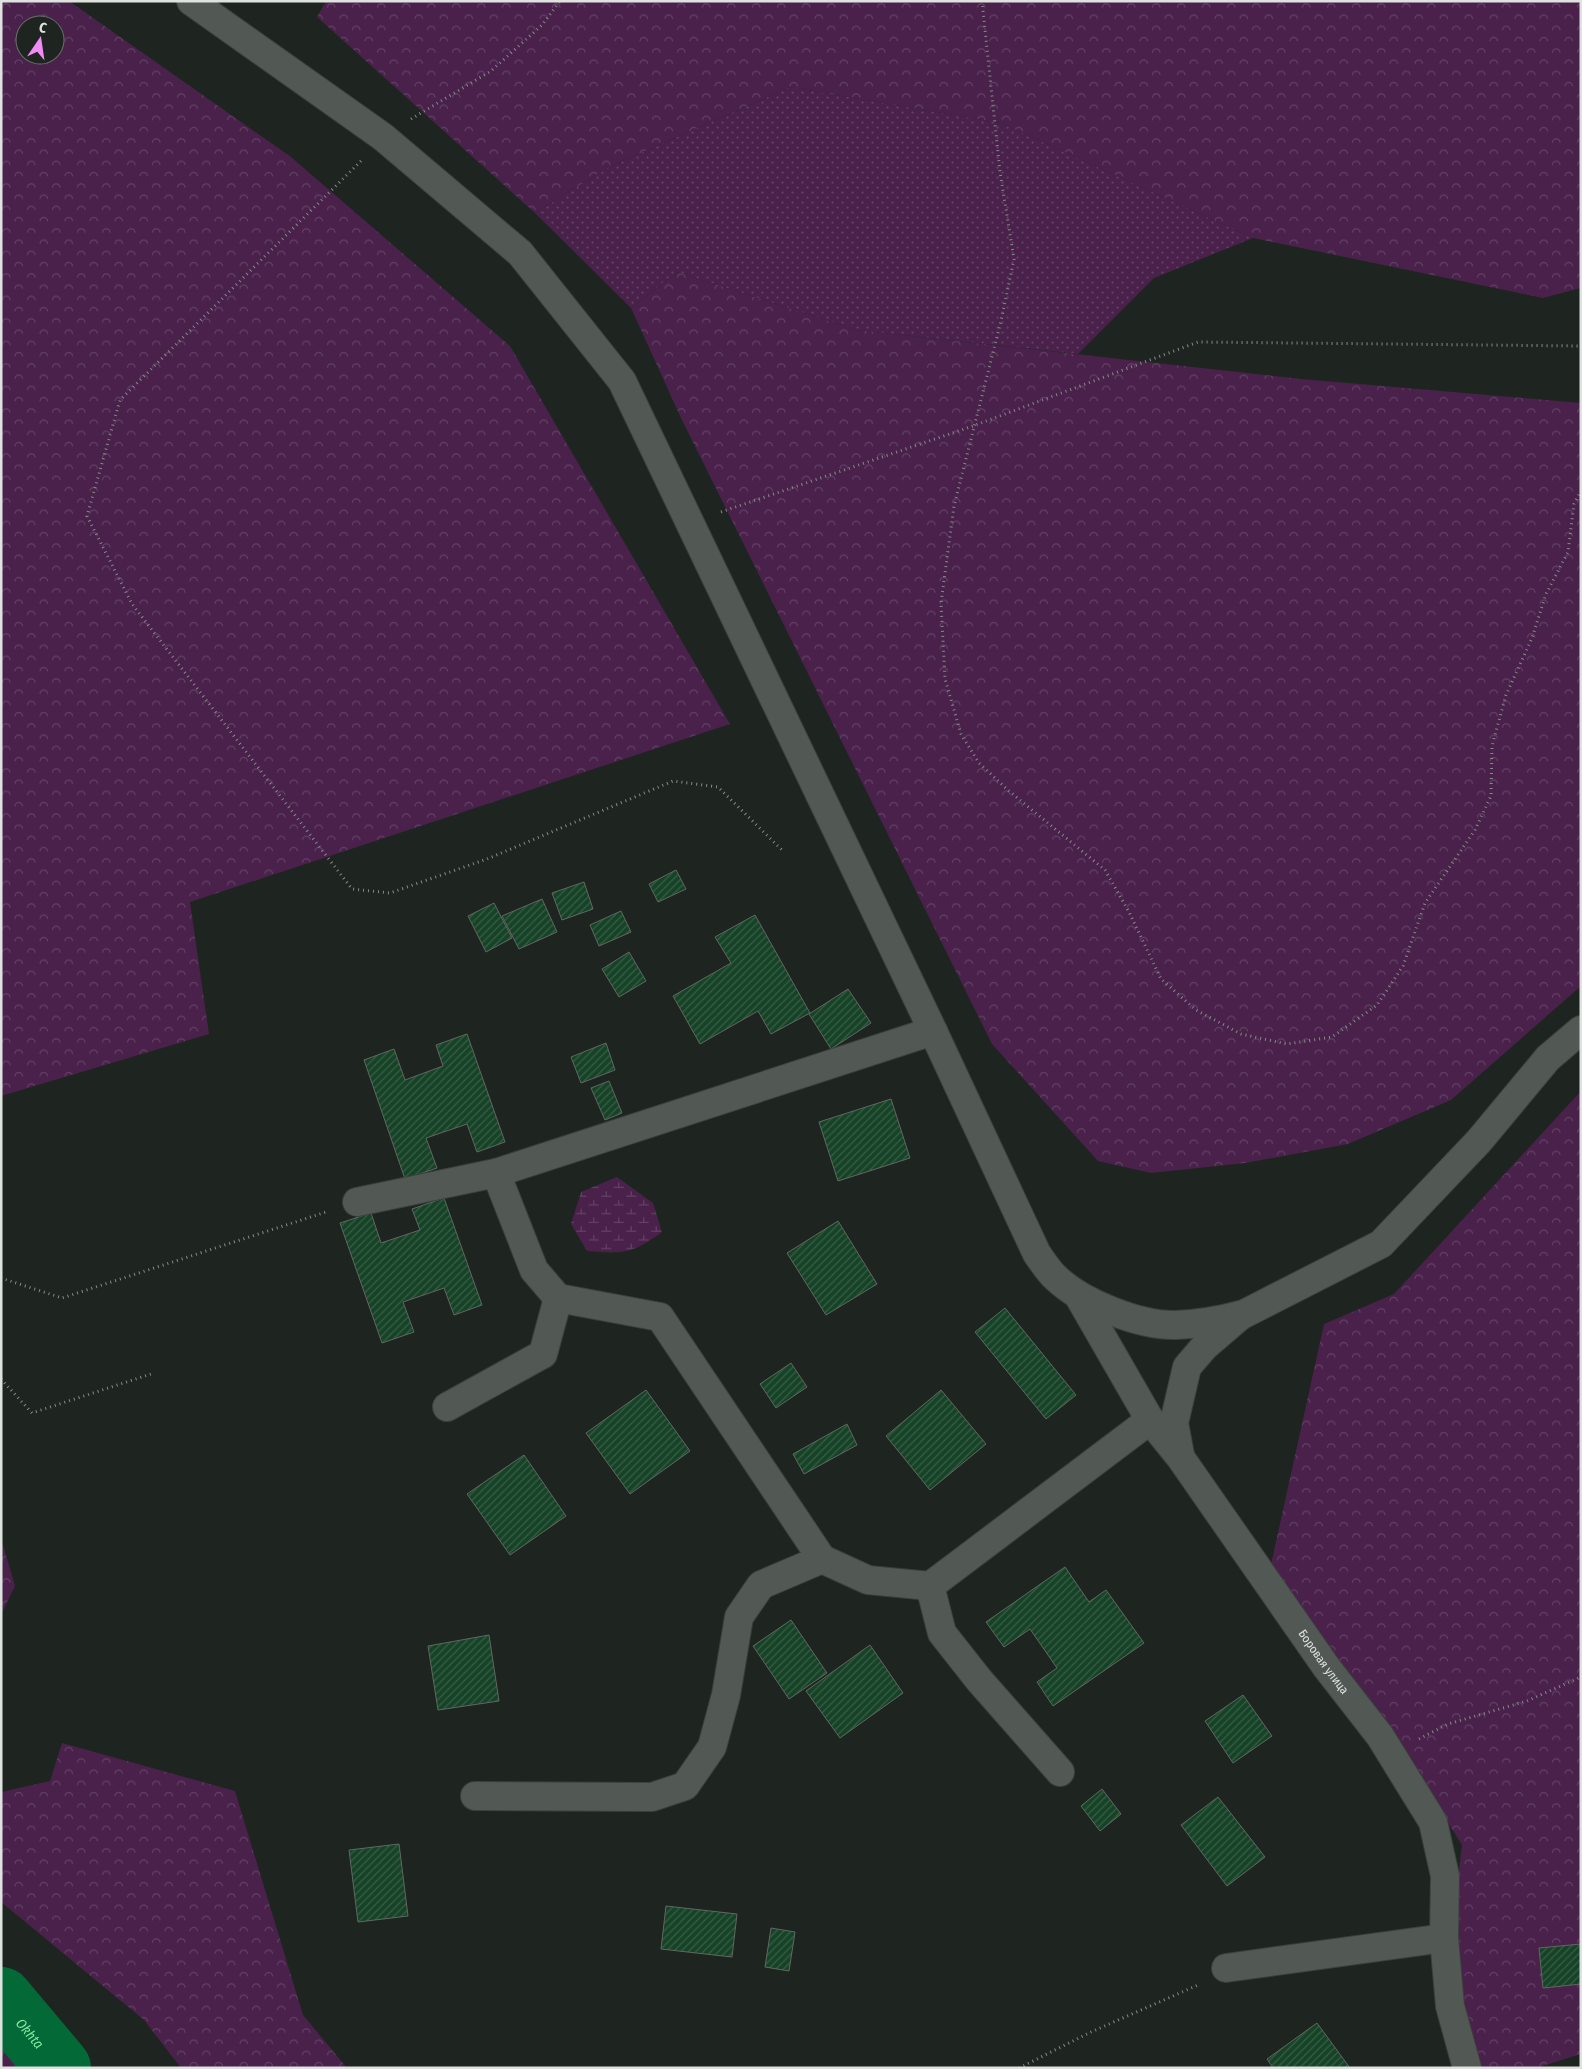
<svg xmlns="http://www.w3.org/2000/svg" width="1582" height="2069" viewBox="0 0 1582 2069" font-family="'Fira Sans Condensed',sans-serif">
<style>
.grass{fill:url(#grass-dots)}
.forest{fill:url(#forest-crowns);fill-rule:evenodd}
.wetland{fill:url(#wetland-marsh)}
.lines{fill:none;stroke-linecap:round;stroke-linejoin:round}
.river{stroke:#036936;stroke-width:64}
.building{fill:url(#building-hatch);stroke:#616762}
.minor-casing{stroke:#3c403d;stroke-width:30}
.path{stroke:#868b87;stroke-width:3;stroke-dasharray:1 4;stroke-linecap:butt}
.minor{stroke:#525954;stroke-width:28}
.labels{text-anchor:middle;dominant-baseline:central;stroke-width:5;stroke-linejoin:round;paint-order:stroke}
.street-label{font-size:12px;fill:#dfe3e0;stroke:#1e241f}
.water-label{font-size:14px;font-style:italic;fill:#7be99f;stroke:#1e241f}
</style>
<defs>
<pattern id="grass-dots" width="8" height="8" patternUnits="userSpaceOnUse" patternTransform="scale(1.25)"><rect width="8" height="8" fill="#49214b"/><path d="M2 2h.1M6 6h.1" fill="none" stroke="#634165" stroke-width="1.8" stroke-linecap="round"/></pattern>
<pattern id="forest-crowns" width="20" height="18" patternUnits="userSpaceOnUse" patternTransform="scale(1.25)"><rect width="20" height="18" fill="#49214b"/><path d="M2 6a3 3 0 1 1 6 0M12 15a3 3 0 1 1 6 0" fill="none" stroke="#634165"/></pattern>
<pattern id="wetland-marsh" width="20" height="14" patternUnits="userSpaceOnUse" patternTransform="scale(1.25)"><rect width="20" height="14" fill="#49214b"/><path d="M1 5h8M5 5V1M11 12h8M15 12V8" fill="none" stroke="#634165"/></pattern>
<pattern id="building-hatch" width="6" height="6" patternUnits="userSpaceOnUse" patternTransform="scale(1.25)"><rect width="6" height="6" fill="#164327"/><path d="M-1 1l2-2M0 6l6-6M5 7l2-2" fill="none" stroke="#375e46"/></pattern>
</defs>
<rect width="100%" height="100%" fill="#1e241f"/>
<path class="grass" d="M790 87 1001 123 1253 238 1154 278 1078 354 857 330 677 272 631 308 535 213 609 167Z"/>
<g class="forest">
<path d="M1 1H69L291 157 510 346 730 724 190 902 209 1034 1 1096ZM25 25H55V55H25Z"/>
<path d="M326 1H1581V288L1543 298 1253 238 1001 123 790 87 609 167 535 213 317 17Z"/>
<path d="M677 272 857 330 1301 379 1581 403V986L1451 1100 1348 1144 1245 1163 1151 1173 1098 1161 992 1044 681 418 631 308Z"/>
<path d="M1581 1091V2054L1536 2068H1478L1448 1962 1462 1845 1391 1731 1270 1569 1324 1324 1394 1294Z"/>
<path d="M1 1538 15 1586 1 1615Z"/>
<path d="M62 1743 235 1791 303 2015 347 2068H181L144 2020 1 1902V1792L50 1781Z"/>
<path d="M1 2044 28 2060 35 2068H1Z"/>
</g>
<path class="wetland" d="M617 1177 653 1203 662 1232C632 1254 623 1254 587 1251L571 1224 581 1192Z"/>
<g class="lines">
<path class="river" id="s1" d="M1 1999 59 2068"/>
</g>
<g class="building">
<path d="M676 870 686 889 658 902 649 884Z"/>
<path d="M584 882 593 909 562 920 552 893Z"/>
<path d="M542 899 557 932 519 949 502 916Z"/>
<path d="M494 903 512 938 486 952 468 916Z"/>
<path d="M621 911 631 932 599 946 590 925Z"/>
<path d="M755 915 810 1013 771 1034 758 1011 700 1044 673 996 731 963 715 937Z"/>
<path d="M629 952 646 981 619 997 602 969Z"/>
<path d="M848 989 871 1023 831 1049 809 1014Z"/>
<path d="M467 1034 505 1142 477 1152 467 1124 426 1138 437 1168 405 1179 364 1060 394 1049 405 1080 443 1066 436 1045Z"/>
<path d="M606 1043 615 1070 581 1083 571 1057Z"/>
<path d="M609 1081 622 1113 605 1120 591 1088Z"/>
<path d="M891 1099 910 1158 838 1181 819 1122Z"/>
<path d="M444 1198 482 1305 454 1315 444 1288 403 1302 414 1332 382 1343 340 1223 371 1213 381 1243 420 1230 412 1209Z"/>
<path d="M838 1221 877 1284 826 1315 787 1253Z"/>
<path d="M1005 1308 1076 1395 1046 1419 975 1332Z"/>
<path d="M791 1363 807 1387 776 1408 760 1384Z"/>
<path d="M646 1390 690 1451 630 1494 586 1433Z"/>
<path d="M941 1390 986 1444 930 1490 886 1436Z"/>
<path d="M847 1424 857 1445 804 1474 793 1454Z"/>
<path d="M524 1455 566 1516 510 1555 467 1494Z"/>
<path d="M1065 1567 1089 1602 1106 1590 1144 1643 1053 1706 1037 1682 1057 1668 1030 1629 1004 1647 986 1622Z"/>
<path d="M791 1620 827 1673 789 1699 753 1646Z"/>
<path d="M489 1635 499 1701 438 1710 428 1646Z"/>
<path d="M870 1645 903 1693 840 1738 806 1691Z"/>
<path d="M1243 1695 1272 1736 1233 1763 1205 1721Z"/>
<path d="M1102 1789 1121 1814 1100 1831 1081 1806Z"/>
<path d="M1218 1797 1265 1857 1227 1886 1181 1825Z"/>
<path d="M399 1844 408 1916 358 1922 349 1850Z"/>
<path d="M666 1906 737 1914 732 1957 661 1949Z"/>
<path d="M771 1928 795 1932 789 1971 765 1967Z"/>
<path d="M1581 1944V1984L1543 1988 1539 1948Z"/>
<path d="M1317 2023 1350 2068H1273L1267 2059Z"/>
</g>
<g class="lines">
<defs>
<g id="minor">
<path d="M191 1 383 137 520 253 622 381 933 1031 1037 1254C1043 1262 1049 1272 1056 1278 1082 1303 1140 1326 1176 1325 1199 1324 1222 1320 1244 1314L1381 1244 1479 1141 1548 1058 1581 1030"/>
<path d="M496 1173 534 1270 558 1298 660 1317 822 1559 868 1580 930 1586 1150 1420"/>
<path d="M357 1202 496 1173 933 1031"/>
<path id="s2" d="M1078 1295 1150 1420 1180 1457 1327 1668 1380 1736 1433 1822 1445 1876 1444 1938 1450 2006 1467 2068"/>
<path d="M447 1407 543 1354 558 1298"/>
<path d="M1180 1455 1174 1423 1187 1367 1205 1346 1240 1316"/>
<path d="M930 1586 942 1633 979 1680 1060 1772"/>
<path d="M475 1796 652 1797 685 1786 712 1747 726 1695 739 1617 761 1585 822 1559"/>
<path d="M1226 1968 1444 1938"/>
</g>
</defs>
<use href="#minor" class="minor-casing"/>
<g class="path">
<path d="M982 1 1000 172 1014 259 1001 321 954 506 941 603 945 679 961 734 979 763 1009 791 1105 870 1129 912 1161 979 1196 1010 1241 1034 1287 1044 1332 1037 1377 1005 1403 966 1425 903 1475 830 1491 796 1492 746 1506 695 1532 638 1546 594 1568 552 1574 504 1581 491"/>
<path d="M411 119 491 71 542 25 560 1"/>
<path d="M361 161 120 400 87 516 132 604 352 889 390 893 487 859 673 781 718 787 782 850"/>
<path d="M721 512 973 426 1198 342 1581 346"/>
<path d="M1 1278 62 1298 326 1212"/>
<path d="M1 1379 32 1413 154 1373"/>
<path d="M1419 1739 1448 1724 1527 1701 1581 1677"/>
<path d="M1019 2068 1091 2032 1198 1985"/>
</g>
<use href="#minor" class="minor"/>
</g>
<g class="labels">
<g class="street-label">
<text stroke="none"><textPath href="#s2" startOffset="442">Боровая улица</textPath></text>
</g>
<g class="water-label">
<text stroke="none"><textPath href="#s1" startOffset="45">Okhta</textPath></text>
</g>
</g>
<rect width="1582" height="2069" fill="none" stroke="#dfe3e0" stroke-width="5"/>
<g transform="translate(40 40) rotate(13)"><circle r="24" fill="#1e241f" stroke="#6b706c"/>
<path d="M0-4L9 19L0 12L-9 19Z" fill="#f08bf5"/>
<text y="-8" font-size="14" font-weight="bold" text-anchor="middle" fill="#dfe3e0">С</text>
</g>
</svg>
